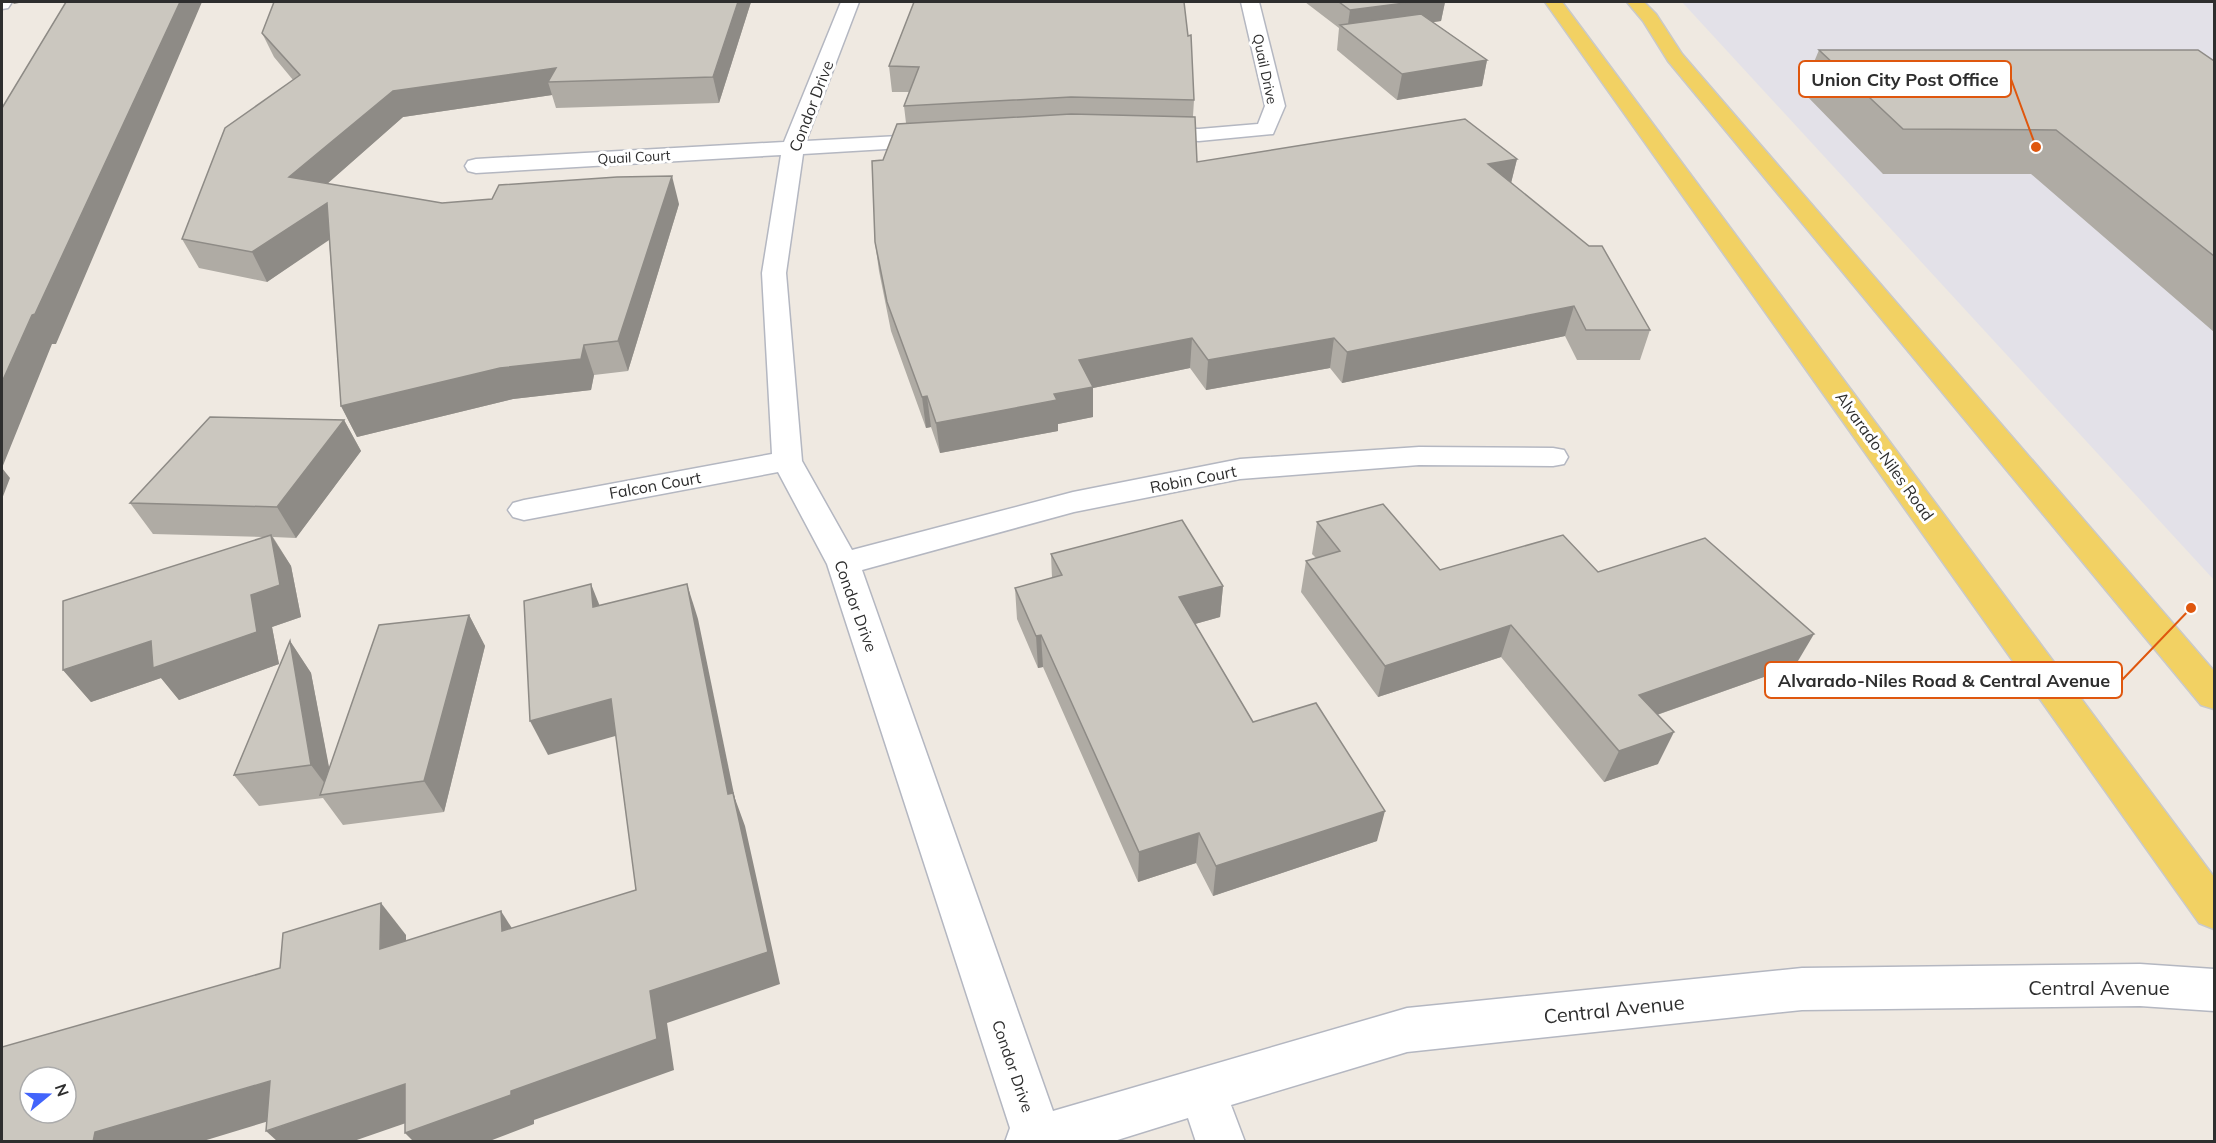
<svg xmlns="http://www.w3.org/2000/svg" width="2216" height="1143" viewBox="0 0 2216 1143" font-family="Mulish,sans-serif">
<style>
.industrial{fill:#e3e1e8}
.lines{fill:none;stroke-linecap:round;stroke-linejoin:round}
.minor-casing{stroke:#b4b7c1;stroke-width:3}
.major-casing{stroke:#c9c9c9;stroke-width:3}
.minor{fill:#fff;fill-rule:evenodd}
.major{fill:#f2d163;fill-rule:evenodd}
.wall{fill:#afaba4}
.shaded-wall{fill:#8e8b86}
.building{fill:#cbc7bf;stroke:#8e8b86;stroke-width:1.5;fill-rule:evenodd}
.labels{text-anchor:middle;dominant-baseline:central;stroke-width:6;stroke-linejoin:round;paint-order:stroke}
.far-street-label{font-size:14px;fill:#2e2e2e;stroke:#fff}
.street-label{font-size:16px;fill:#2e2e2e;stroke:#fff}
.near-street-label{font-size:20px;fill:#2e2e2e;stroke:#fff}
.leader{fill:none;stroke:#df570e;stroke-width:2}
.callout-dot{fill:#df570e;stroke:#fff;stroke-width:2}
.callout{fill:#fff;stroke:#df570e;stroke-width:2}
.callout-label{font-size:18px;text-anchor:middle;font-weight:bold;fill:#2e2e2e}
</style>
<rect width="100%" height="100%" fill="#efe9e1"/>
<path class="industrial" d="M1682 2H2214V580Z"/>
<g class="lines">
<defs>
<g id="minor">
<path d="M2 2H12L8 8 2 9Z"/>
<path d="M841 2H859L806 141 936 134 943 136 947 140 943 144 936 146 803 154 786 273 802 461 852 550 1073 492 1240 459 1419 447 1553 448 1564 450 1568 457 1564 464 1553 466 1419 465 1240 479 1074 512 862 570 1053 1111 1407 1008 1802 968 2140 964 2214 969V1011L2140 1006 1802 1010 1407 1052 1231 1105 1245 1142H1196L1188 1118 1111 1142H1005L1010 1128 827 564 778 472 524 520 513 517 508 510 513 503 524 500 772 454 762 273 781 155 476 173 468 171 465 166 468 161 476 159 784 142Z"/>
<path d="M1241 2H1259L1285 106 1273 134 1199 141 1145 138 1142 134 1145 130 1152 128 1199 129 1258 124 1265 106Z"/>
</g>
<g id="major">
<path d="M1545 2H1562L2214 877V929L2199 923Z"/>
<path d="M1627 2H1644L1656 14 1682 54 2214 671V709L2201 705 1668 61 1643 21Z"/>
</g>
</defs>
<use href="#minor" class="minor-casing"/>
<use href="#major" class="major-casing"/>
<use href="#minor" class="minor"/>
<use href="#major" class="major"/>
</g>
<g class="wall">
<path d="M751 2 719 103 556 108 552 95 403 117 327 184 442 203 679 204 628 371 594 375 591 390 513 399 357 437 341 406 329 239 267 282 199 268 182 239 293 80 274 57 262 33Z"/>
<path d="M914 2 1194 100 1193 116 1197 162 1517 159 1511 183 1650 330 1640 360H1577L1565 336 1342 383 1330 368 1206 390 1190 368 1093 388V417L1058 424V431L940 453 931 427 926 428 891 331 879 271 875 242 883 160 906 123 904 106 909 92H892L889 66Z"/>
<path d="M1305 2H1445L1441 21 1433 22 1487 60 1482 86 1397 100 1337 50 1339 28Z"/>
<path d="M1819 50 2214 61V332L2031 174H1883L1802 91Z"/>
<path d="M344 420 361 451 296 538 273 537 291 566 301 617 272 627 279 664 179 700 161 678 91 702 63 670 263 537 153 534 130 503Z"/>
<path d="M1317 522 1440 570 1598 572 1795 666 1657 715 1658 764 1604 782 1501 657 1378 697 1301 592 1306 561 1316 558 1312 554Z"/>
<path d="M1051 554 1223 586 1220 617 1195 624 1253 722 1377 841 1213 896 1196 863 1138 882 1043 667 1038 668 1017 619 1015 588 1052 578Z"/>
<path d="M469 615 485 646 444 812 343 825 323 798 259 806 234 775 290 641 311 673 329 769Z"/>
</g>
<g class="shaded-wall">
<path d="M12 2H19V3L14 4Z"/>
<path d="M180 2H202L56 344H52L2 468 10 478 2 499V382L32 315Z"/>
<path d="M738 2H751L719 103 713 77Z"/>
<path d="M1413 2H1445L1441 21 1351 34 1347 31 1350 10Z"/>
<path d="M1487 60 1482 86 1397 100 1402 74Z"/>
<path d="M556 68 548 82 552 95 403 117 303 205 289 177 393 91Z"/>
<path d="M1517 159 1510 187 1488 164Z"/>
<path d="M672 176 679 204 628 371 618 341Z"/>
<path d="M327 203 341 232 267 282 252 252Z"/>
<path d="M1574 306 1565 336 1342 383 1347 352Z"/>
<path d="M1192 338 1190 368 1093 388V417L1058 424V431L940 453 936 423 1054 394 1079 360Z"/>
<path d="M1334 338 1330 368 1206 390 1208 360Z"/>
<path d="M584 345 594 375 591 390 513 399 357 437 341 406 500 368Z"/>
<path d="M927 396 931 427 926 428 922 397Z"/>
<path d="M344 420 361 451 296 538 277 507Z"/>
<path d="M271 535 291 566 301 617 272 627 279 664 179 700 161 678 91 702 63 670 251 595Z"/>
<path d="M591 584 605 619 593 607Z"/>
<path d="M687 584 698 619 741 828 728 794Z"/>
<path d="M1223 586 1220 617 1177 629 1179 597Z"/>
<path d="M469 615 485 646 444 812 424 781Z"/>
<path d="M1511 625 1501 657 1378 697 1385 666Z"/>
<path d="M1814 634 1795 666 1625 726 1639 695Z"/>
<path d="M1041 635 1043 667 1038 668 1036 636Z"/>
<path d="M290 641 311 673 334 793H332L311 765Z"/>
<path d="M611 699 626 733 548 755 530 721Z"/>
<path d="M1674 732 1658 764 1604 782 1619 751Z"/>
<path d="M733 793 745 826 780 984 667 1023 674 1070 534 1120V1124L487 1142H414L405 1133 511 1091 650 991Z"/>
<path d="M1385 811 1377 841 1213 896 1216 866Z"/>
<path d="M1199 833 1196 863 1138 882 1139 852Z"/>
<path d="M381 903 406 935V981L380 949Z"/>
<path d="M501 911 522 944 502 931Z"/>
<path d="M270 1081 302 1111 200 1142H93L95 1132Z"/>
<path d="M405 1084 432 1114 351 1142H278L266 1131Z"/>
</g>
<g class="building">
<path d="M66 2H180L35 314 32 315 2 382V108Z"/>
<path d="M274 2H738L713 77 548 82 556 68 393 91 289 177 442 203 492 199 499 185 617 177 672 176 618 341 584 345 581 359 500 368 341 406 327 203 252 252 182 239 225 128 300 75 262 33Z"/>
<path d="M914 2H1184L1188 36 1191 35 1194 100 1071 97 904 106 919 67 889 66Z"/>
<path d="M1339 2H1413L1350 10Z"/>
<path d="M1421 14 1487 60 1402 74 1340 25Z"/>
<path d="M1819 50H2198L2214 61V256L2056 130 1903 129Z"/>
<path d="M1071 114 1195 117 1197 162 1465 119 1517 159 1488 164 1589 246H1602L1650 330H1586L1574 306 1347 352 1334 338 1208 360 1192 338 1079 360 1093 387 1054 394 1057 400 936 423 927 396 922 397 887 302 875 242 872 161 883 160 897 124Z"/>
<path d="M210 417 344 420 277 507 130 503Z"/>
<path d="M1383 504 1440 570 1563 535 1598 572 1705 538 1814 634 1639 695 1674 732 1619 751 1511 625 1385 666 1306 561 1340 551 1317 522Z"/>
<path d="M1182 520 1223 586 1179 597 1253 722 1316 703 1385 811 1216 866 1199 833 1139 852 1041 635 1036 636 1015 588 1062 575 1051 554Z"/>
<path d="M271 535 280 585 251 595 257 632 153 668 151 641 63 670V601Z"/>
<path d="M591 584 593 607 687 584 728 794 733 793 768 952 650 991 657 1039 511 1091V1095L405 1133V1084L266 1131 270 1081 95 1132 93 1142H2V1047L280 968 283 933 381 903 380 949 501 911 502 931 636 890 611 699 530 721 524 601ZM30 1077H66V1113H30Z"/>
<path d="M469 615 424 781 320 795 379 625Z"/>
<path d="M290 641 311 765 234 775Z"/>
</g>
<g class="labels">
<g class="far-street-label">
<text transform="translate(1265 69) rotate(78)">Quail Drive</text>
<text transform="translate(634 157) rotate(-3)">Quail Court</text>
</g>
<g class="street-label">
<text transform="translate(811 106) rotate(-69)">Condor Drive</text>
<text transform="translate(1885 456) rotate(54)">Alvarado-Niles Road</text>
<text transform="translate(1193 479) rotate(-11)">Robin Court</text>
<text transform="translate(655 485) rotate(-10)">Falcon Court</text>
<text transform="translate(856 606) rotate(70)">Condor Drive</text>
<text transform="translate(1013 1066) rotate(71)">Condor Drive</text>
</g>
<g class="near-street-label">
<text x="2099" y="987">Central Avenue</text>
<text transform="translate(1614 1009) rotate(-6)">Central Avenue</text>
</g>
</g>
<path class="leader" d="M2036 147L2011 79M2191 608L2122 680"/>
<g class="callout-dot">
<circle cx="2036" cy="147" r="6"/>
<circle cx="2191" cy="608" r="6"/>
</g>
<g class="callout">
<rect x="1799" y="61" width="212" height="36" rx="6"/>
<rect x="1765" y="662" width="357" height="36" rx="6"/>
</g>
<g class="callout-label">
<text x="1905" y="86">Union City Post Office</text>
<text x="1944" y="687">Alvarado-Niles Road &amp; Central Avenue</text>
</g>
<rect width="2216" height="1143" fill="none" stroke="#2e2e2e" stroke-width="6"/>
<g transform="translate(48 1095) rotate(71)"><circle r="28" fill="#ffffff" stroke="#ababab" stroke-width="1.5"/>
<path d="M0-4.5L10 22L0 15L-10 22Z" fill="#4264fb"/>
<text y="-9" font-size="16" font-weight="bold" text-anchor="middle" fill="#2e2e2e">N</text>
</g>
</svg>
